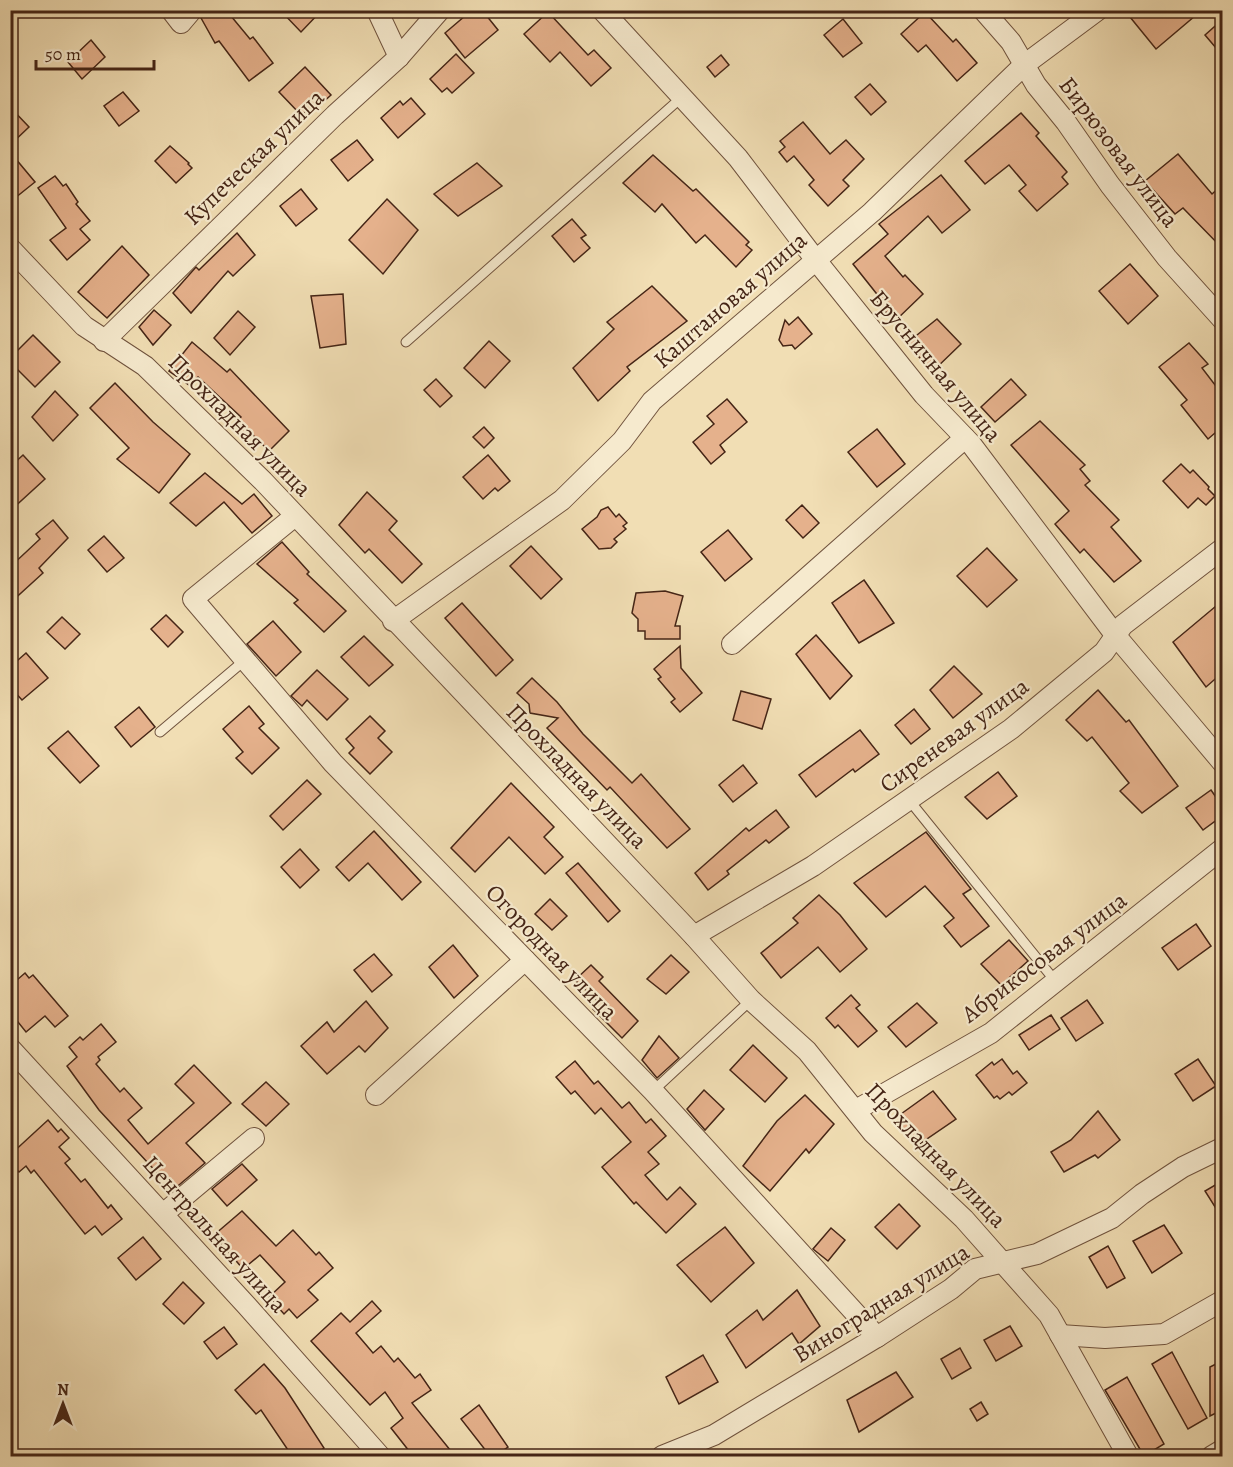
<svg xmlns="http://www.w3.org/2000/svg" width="1233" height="1467" viewBox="0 0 1233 1467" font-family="Alegreya,serif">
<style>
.building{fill:#e5b18c;stroke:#452516;stroke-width:1.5}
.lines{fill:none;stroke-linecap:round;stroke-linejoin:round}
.service-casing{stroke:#70533e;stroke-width:11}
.minor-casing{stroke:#70533e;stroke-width:22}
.service{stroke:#f6eace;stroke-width:9}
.minor{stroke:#f6eace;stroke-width:20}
.labels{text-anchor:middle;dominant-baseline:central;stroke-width:4.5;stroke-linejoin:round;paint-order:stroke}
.street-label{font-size:24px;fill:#452516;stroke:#f6eace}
</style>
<rect width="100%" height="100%" fill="#f1deb4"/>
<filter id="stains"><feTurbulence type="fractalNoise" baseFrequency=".00333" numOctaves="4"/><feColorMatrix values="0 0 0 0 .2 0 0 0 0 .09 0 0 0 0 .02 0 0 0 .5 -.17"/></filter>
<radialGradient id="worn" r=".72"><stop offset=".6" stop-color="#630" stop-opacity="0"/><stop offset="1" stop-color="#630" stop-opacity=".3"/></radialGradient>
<g class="building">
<path d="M209 10H226L250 39 253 37 273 63 249 81 219 41 215 43 201 18Z"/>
<path d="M280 10H322L301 32Z"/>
<path d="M472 10H482L498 30 465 58 445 33Z"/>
<path d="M1138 10H1202L1156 49 1130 17Z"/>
<path d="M548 12 588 55 594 50 611 68 591 86 560 52 550 62 524 34Z"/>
<path d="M925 12 953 42 956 39 977 63 957 81 926 45 918 52 901 34Z"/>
<path d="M843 19 862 43 843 57 824 35Z"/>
<path d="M1222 20V55L1205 35Z"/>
<path d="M91 40 105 57 82 79 68 62Z"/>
<path d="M456 54 474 73 452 93 447 88 442 92 430 79Z"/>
<path d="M721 55 729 65 715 77 707 67Z"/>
<path d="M305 67 331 95 309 115 306 111 301 115 279 92Z"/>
<path d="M870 84 886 102 871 115 855 97Z"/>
<path d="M123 92 139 111 119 126 104 106Z"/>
<path d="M411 98 425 114 398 138 381 118 400 101 403 105Z"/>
<path d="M10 107 29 127 10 145Z"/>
<path d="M1021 113 1039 133 1036 136 1067 172 1062 177 1068 184 1037 211 1019 191 1026 185 1009 165 985 184 965 161Z"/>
<path d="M803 122 830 154 846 140 864 159 843 180 849 186 828 206 809 185 814 180 794 156 787 162 779 152 785 147 780 141Z"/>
<path d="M357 140 373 160 348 181 331 160Z"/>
<path d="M170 146 189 163 188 164 192 168 176 183 155 161Z"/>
<path d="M10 152 35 182 10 202Z"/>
<path d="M1178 154 1212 194 1222 185V248L1183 208 1175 214 1145 181Z"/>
<path d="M653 155 693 191 696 189 749 242 746 245 752 250 736 267 705 235 696 243 662 204 655 212 623 183Z"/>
<path d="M477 163 502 186 458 216 434 194Z"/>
<path d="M941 175 970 210 942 233 928 216 885 256 903 277 905 275 923 294 894 322 877 301 880 298 853 264 888 234 879 224Z"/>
<path d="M55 176 63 186 66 184 78 202 76 204 90 221 80 229 90 240 67 260 50 240 66 228 38 188Z"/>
<path d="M301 189 317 209 296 226 280 206Z"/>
<path d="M387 199 418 230 383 274 349 240Z"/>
<path d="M572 219 586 235 581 238 590 248 574 262 552 236Z"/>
<path d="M237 233 255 255 233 276 228 271 191 313 173 293 196 267 199 270Z"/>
<path d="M122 246 149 275 107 318 78 292Z"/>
<path d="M1130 264 1158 296 1128 324 1099 291Z"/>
<path d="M652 286 687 321 627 367 630 371 598 401 573 368 614 329 607 322Z"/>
<path d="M343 294 346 344 320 348 311 296Z"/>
<path d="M154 310 171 325 153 345 139 327Z"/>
<path d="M238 311 255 327 230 355 214 338Z"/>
<path d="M798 317 812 334 795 349 792 345 783 346 779 340 785 320 789 325Z"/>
<path d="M937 319 961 344 932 372 907 343Z"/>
<path d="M33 335 60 362 35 387 10 362V358Z"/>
<path d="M489 341 510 361 485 388 464 368Z"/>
<path d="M192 342 227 372 230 369 289 431 269 451 250 432 243 439 231 426 241 417 198 377 189 385 169 371Z"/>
<path d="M1189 343 1208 364 1202 368 1222 394V427L1208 439 1181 405 1187 400 1159 367Z"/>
<path d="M436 379 452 396 440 407 424 390Z"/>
<path d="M1011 379 1026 395 995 422 981 407Z"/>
<path d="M115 383 153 422 190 454 159 493 117 459 129 448 90 408Z"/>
<path d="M55 391 78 415 53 441 32 417Z"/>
<path d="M727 399 747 422 720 445 725 452 711 464 693 442 714 424 707 416Z"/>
<path d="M1040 421 1085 465 1080 469 1090 481 1085 485 1119 520 1111 527 1141 561 1114 582 1084 549 1080 553 1055 524 1069 511 1011 445Z"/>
<path d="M484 427 494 438 484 448 473 437Z"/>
<path d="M877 429 905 464 877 487 848 452Z"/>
<path d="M23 455 45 479 10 511V467Z"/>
<path d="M488 455 510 481 498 491 495 488 483 499 463 477Z"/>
<path d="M1181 464 1190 473 1193 470 1209 487 1208 489 1215 496 1206 505 1198 498 1188 508 1163 481Z"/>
<path d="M205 473 242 504 254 494 272 516 252 533 224 502 196 526 170 503Z"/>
<path d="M367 492 397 521 389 530 422 564 402 583 369 549 365 553 339 525Z"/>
<path d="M802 505 819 523 803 538 786 520Z"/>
<path d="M608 507 616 517 619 514 627 523 623 526 626 529 614 539 617 542 611 548 599 549 582 529 597 517 601 510Z"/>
<path d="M53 520 68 538 39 568 43 573 10 603V567L40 539 36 534Z"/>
<path d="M728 530 752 559 725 581 701 552Z"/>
<path d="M104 536 124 558 107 572 88 550Z"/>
<path d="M282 542 309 572 307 574 346 611 324 632 294 603 298 600 257 564Z"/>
<path d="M531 546 562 579 541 599 510 566Z"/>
<path d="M987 548 1017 580 987 607 957 576Z"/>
<path d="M864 580 894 623 859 643 832 603Z"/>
<path d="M665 591 683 596 675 626H680V639H645V631H638V619L632 613 636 593Z"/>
<path d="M1222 601V673L1206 687 1173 642Z"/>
<path d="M462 603 513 660 496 676 445 618Z"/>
<path d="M166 615 183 632 168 647 151 629Z"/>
<path d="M62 617 80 634 65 649 47 632Z"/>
<path d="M273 621 301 652 276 676 247 644Z"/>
<path d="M816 635 852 676 830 699 796 654Z"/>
<path d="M364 636 393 665 369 686 341 657Z"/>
<path d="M680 646 681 668 702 693 680 712 671 702 675 699 658 679 661 677 654 669Z"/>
<path d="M26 653 48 678 22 700 10 687V667Z"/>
<path d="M954 666 982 694 953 718 930 690Z"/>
<path d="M317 670 348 699 327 720 307 700 302 706 291 696Z"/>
<path d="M532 678 557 702 583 734 632 783 641 774 690 829 667 848 610 787 607 790 547 728 558 718 530 713 529 704 517 693Z"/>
<path d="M1098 690 1126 722 1129 720 1178 786 1142 813 1120 791 1129 783 1092 737 1087 741 1066 720Z"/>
<path d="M741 691 771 699 762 729 733 720Z"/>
<path d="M249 706 264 724 259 728 279 748 252 774 236 758 243 752 223 729Z"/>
<path d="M139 707 155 727 131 747 115 727Z"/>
<path d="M914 709 930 729 911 744 895 725Z"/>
<path d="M370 716 385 731 378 738 392 752 370 774 349 753 354 748 346 739Z"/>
<path d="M860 730 879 754 855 772 853 769 816 797 799 775Z"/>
<path d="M68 731 99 766 80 783 48 748Z"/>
<path d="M743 765 757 783 733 802 719 785Z"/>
<path d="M998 772 1017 796 987 819 965 797Z"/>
<path d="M307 780 321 794 283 830 270 816Z"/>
<path d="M511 783 554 827 544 837 563 857 545 874 509 837 475 872 451 848Z"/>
<path d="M1211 790 1222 806V816L1203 830 1186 808Z"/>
<path d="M776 810 789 827 769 843 766 840 727 871 729 874 708 890 695 873 746 828 749 831Z"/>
<path d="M374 831 421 882 402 900 368 863 349 881 336 867Z"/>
<path d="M926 832 971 889 963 894 989 926 961 947 944 926 954 918 925 886 886 917 854 883Z"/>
<path d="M300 849 319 870 300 888 281 867Z"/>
<path d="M578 863 620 911 608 922 566 873Z"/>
<path d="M819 895 840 915 867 949 840 972 818 947 781 978 761 953 798 923 793 918Z"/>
<path d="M550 899 567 916 552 930 535 914Z"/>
<path d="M1196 924 1211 946 1178 970 1162 948Z"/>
<path d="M1009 940 1028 961 1001 985 981 964Z"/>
<path d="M453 945 478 976 454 998 429 967Z"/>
<path d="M374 954 392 975 372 992 354 970Z"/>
<path d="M671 955 689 972 666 994 647 979Z"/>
<path d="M591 965 603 977 599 981 638 1021 622 1038 593 1009 599 1003 575 980Z"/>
<path d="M25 973 29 978 33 975 68 1016 55 1027 45 1016 26 1032 10 1012V986Z"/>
<path d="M851 995 860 1005 856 1008 877 1031 858 1047 838 1025 835 1028 826 1018Z"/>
<path d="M1087 1000 1103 1023 1076 1041 1061 1018Z"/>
<path d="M366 1001 388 1028 365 1052 359 1046 327 1074 301 1046 327 1022 334 1032Z"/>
<path d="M917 1003 937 1023 906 1047 888 1027Z"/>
<path d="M1051 1015 1060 1029 1029 1050 1019 1035Z"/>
<path d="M101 1024 116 1042 98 1057 100 1060 96 1064 120 1092 124 1088 142 1108 128 1120 148 1144 194 1103 175 1084 194 1065 231 1103 186 1143 205 1163 173 1190 99 1110 67 1066 77 1057 69 1047 80 1037 83 1040Z"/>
<path d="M659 1036 679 1058 657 1078 642 1060Z"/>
<path d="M753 1045 787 1078 765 1102 730 1070Z"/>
<path d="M1002 1059 1013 1074 1017 1071 1027 1083 1012 1095 1009 1092 1000 1099 997 1096 994 1098 976 1075 992 1062 994 1065Z"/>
<path d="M1198 1059 1216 1086 1193 1101 1175 1074Z"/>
<path d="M575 1061 594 1084 598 1081 622 1108 629 1102 646 1123 651 1119 666 1136 648 1152 659 1164 645 1175 667 1200 680 1187 696 1204 666 1233 636 1202 634 1204 602 1167 631 1142 601 1108 595 1114 575 1091 571 1094 556 1077Z"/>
<path d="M266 1082 289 1104 266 1126 242 1104Z"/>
<path d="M704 1090 724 1109 705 1130 687 1109Z"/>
<path d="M933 1091 956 1119 918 1145 894 1119Z"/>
<path d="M805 1095 834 1124 809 1153 806 1149 770 1191 743 1166 777 1121Z"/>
<path d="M1098 1111 1120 1140 1098 1158 1095 1155 1064 1172 1051 1152 1071 1140Z"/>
<path d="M48 1120 58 1132 61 1129 69 1138 59 1147 70 1159 65 1163 81 1182 85 1179 108 1208 111 1205 122 1219 102 1235 95 1226 85 1234 34 1170 31 1173 26 1166 19 1172 10 1163V1155Z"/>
<path d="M242 1164 257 1180 227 1206 212 1189Z"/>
<path d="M1222 1181V1218L1205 1191Z"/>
<path d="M899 1204 920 1226 897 1249 875 1227Z"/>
<path d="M242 1211 276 1246 293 1230 316 1255 319 1252 333 1268 308 1290 318 1300 297 1318 289 1309 284 1314 269 1297 285 1282 260 1255 243 1269 214 1235Z"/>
<path d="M1164 1225 1182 1253 1152 1273 1133 1241Z"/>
<path d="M725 1227 754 1263 711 1302 677 1265Z"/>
<path d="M831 1228 845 1240 828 1261 813 1249Z"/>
<path d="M143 1237 161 1259 136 1280 118 1258Z"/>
<path d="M1108 1246 1125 1278 1107 1288 1089 1257Z"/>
<path d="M183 1282 204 1303 184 1324 163 1304Z"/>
<path d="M797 1290 820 1326 799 1344 792 1333 746 1368 726 1335 757 1310 763 1320Z"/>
<path d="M372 1301 381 1311 356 1333 373 1353 381 1346 394 1362 398 1358 415 1378 420 1374 431 1390 412 1403 455 1456H413L391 1428 403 1418 385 1392 370 1405 311 1341 341 1313 350 1322Z"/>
<path d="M1010 1326 1022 1346 996 1361 984 1340Z"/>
<path d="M224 1327 237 1344 217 1359 204 1342Z"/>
<path d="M960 1348 971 1368 952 1379 941 1359Z"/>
<path d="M1172 1352 1207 1418 1188 1429 1152 1364Z"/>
<path d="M703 1355 718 1382 679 1404 666 1377Z"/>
<path d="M1222 1361V1410L1210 1416V1367Z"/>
<path d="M264 1364 285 1388 324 1448 312 1456H292L261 1410 256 1414 235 1390Z"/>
<path d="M896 1372 913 1397 859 1432 847 1400Z"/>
<path d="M1127 1377 1164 1444 1144 1456 1105 1390Z"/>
<path d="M981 1402 988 1414 977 1421 970 1409Z"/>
<path d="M479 1405 508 1447 504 1450 509 1456H490L461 1419Z"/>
</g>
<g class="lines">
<defs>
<g id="service">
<path d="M406 342 682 97"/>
<path d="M160 732 245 660"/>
<path d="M909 800 1056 982"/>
<path d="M653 1091 751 1000"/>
</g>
<g id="minor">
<path d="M171 10 181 23 192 10"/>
<path d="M377 10 399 57"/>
<path d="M602 10 738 158 815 259 924 395 971 444 1116 636 1222 762"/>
<path d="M983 10 1011 42 1036 85 1066 122 1110 185 1167 258 1222 319"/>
<path d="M10 248 84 326 145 366 263 481 694 936 751 1000 807 1051 873 1133 964 1219 1049 1315 1128 1456"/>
<path d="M104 341 335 115 399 57 440 10"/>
<path d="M295 516 193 599 333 763 653 1091 877 1337"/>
<path d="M393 621 562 500 622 441 652 401 872 212 1024 65 1098 10"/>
<path d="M732 644 965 438"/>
<path d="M694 936 813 866 1011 729 1104 652 1123 625 1222 549"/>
<path d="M10 1048 247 1306 380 1456"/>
<path d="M376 1095 525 960"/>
<path d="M856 1110 991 1033 1222 849"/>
<path d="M163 1214 254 1138"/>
<path d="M1060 1335 1105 1338 1164 1334 1222 1301"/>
<path d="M662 1456 714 1435 877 1337 951 1289 975 1269 1037 1254 1112 1218 1142 1194 1183 1167 1222 1148"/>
<path d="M1212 1456 1222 1450"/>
</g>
</defs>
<use href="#service" class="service-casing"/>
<use href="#minor" class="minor-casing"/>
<use href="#service" class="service"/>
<use href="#minor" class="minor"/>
</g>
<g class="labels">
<g class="street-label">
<text transform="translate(1119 152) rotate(53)">Бирюзовая улица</text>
<text transform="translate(254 157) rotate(-44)">Купеческая улица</text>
<text transform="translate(730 300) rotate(-41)">Каштановая улица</text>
<text transform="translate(936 366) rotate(50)">Брусничная улица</text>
<text transform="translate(240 425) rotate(45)">Прохладная улица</text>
<text transform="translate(954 735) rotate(-36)">Сиреневая улица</text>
<text transform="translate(577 776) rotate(46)">Прохладная улица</text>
<text transform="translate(552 952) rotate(46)">Огородная улица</text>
<text transform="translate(1044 957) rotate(-37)">Абрикосовая улица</text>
<text transform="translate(936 1155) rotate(46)">Прохладная улица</text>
<text transform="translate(215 1234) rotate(48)">Центральная улица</text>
<text transform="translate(881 1303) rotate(-32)">Виноградная улица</text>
</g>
</g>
<rect width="1233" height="1467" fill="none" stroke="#f1deb4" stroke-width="36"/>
<rect x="12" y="12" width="1209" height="1443" fill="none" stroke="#452516" stroke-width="3"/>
<rect x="18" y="18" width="1197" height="1431" fill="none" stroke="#452516" stroke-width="1.5"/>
<g transform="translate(63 1404)" stroke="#f6eace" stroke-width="4.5" paint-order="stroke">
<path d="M0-4.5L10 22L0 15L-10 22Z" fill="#452516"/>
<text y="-9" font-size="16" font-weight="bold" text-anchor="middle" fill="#452516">N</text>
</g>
<path d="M36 60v9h118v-9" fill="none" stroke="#452516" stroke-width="3"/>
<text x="45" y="60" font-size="18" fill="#452516" stroke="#f6eace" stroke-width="4.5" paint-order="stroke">50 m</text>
<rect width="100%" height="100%" filter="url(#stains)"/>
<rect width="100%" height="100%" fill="url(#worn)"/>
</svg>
